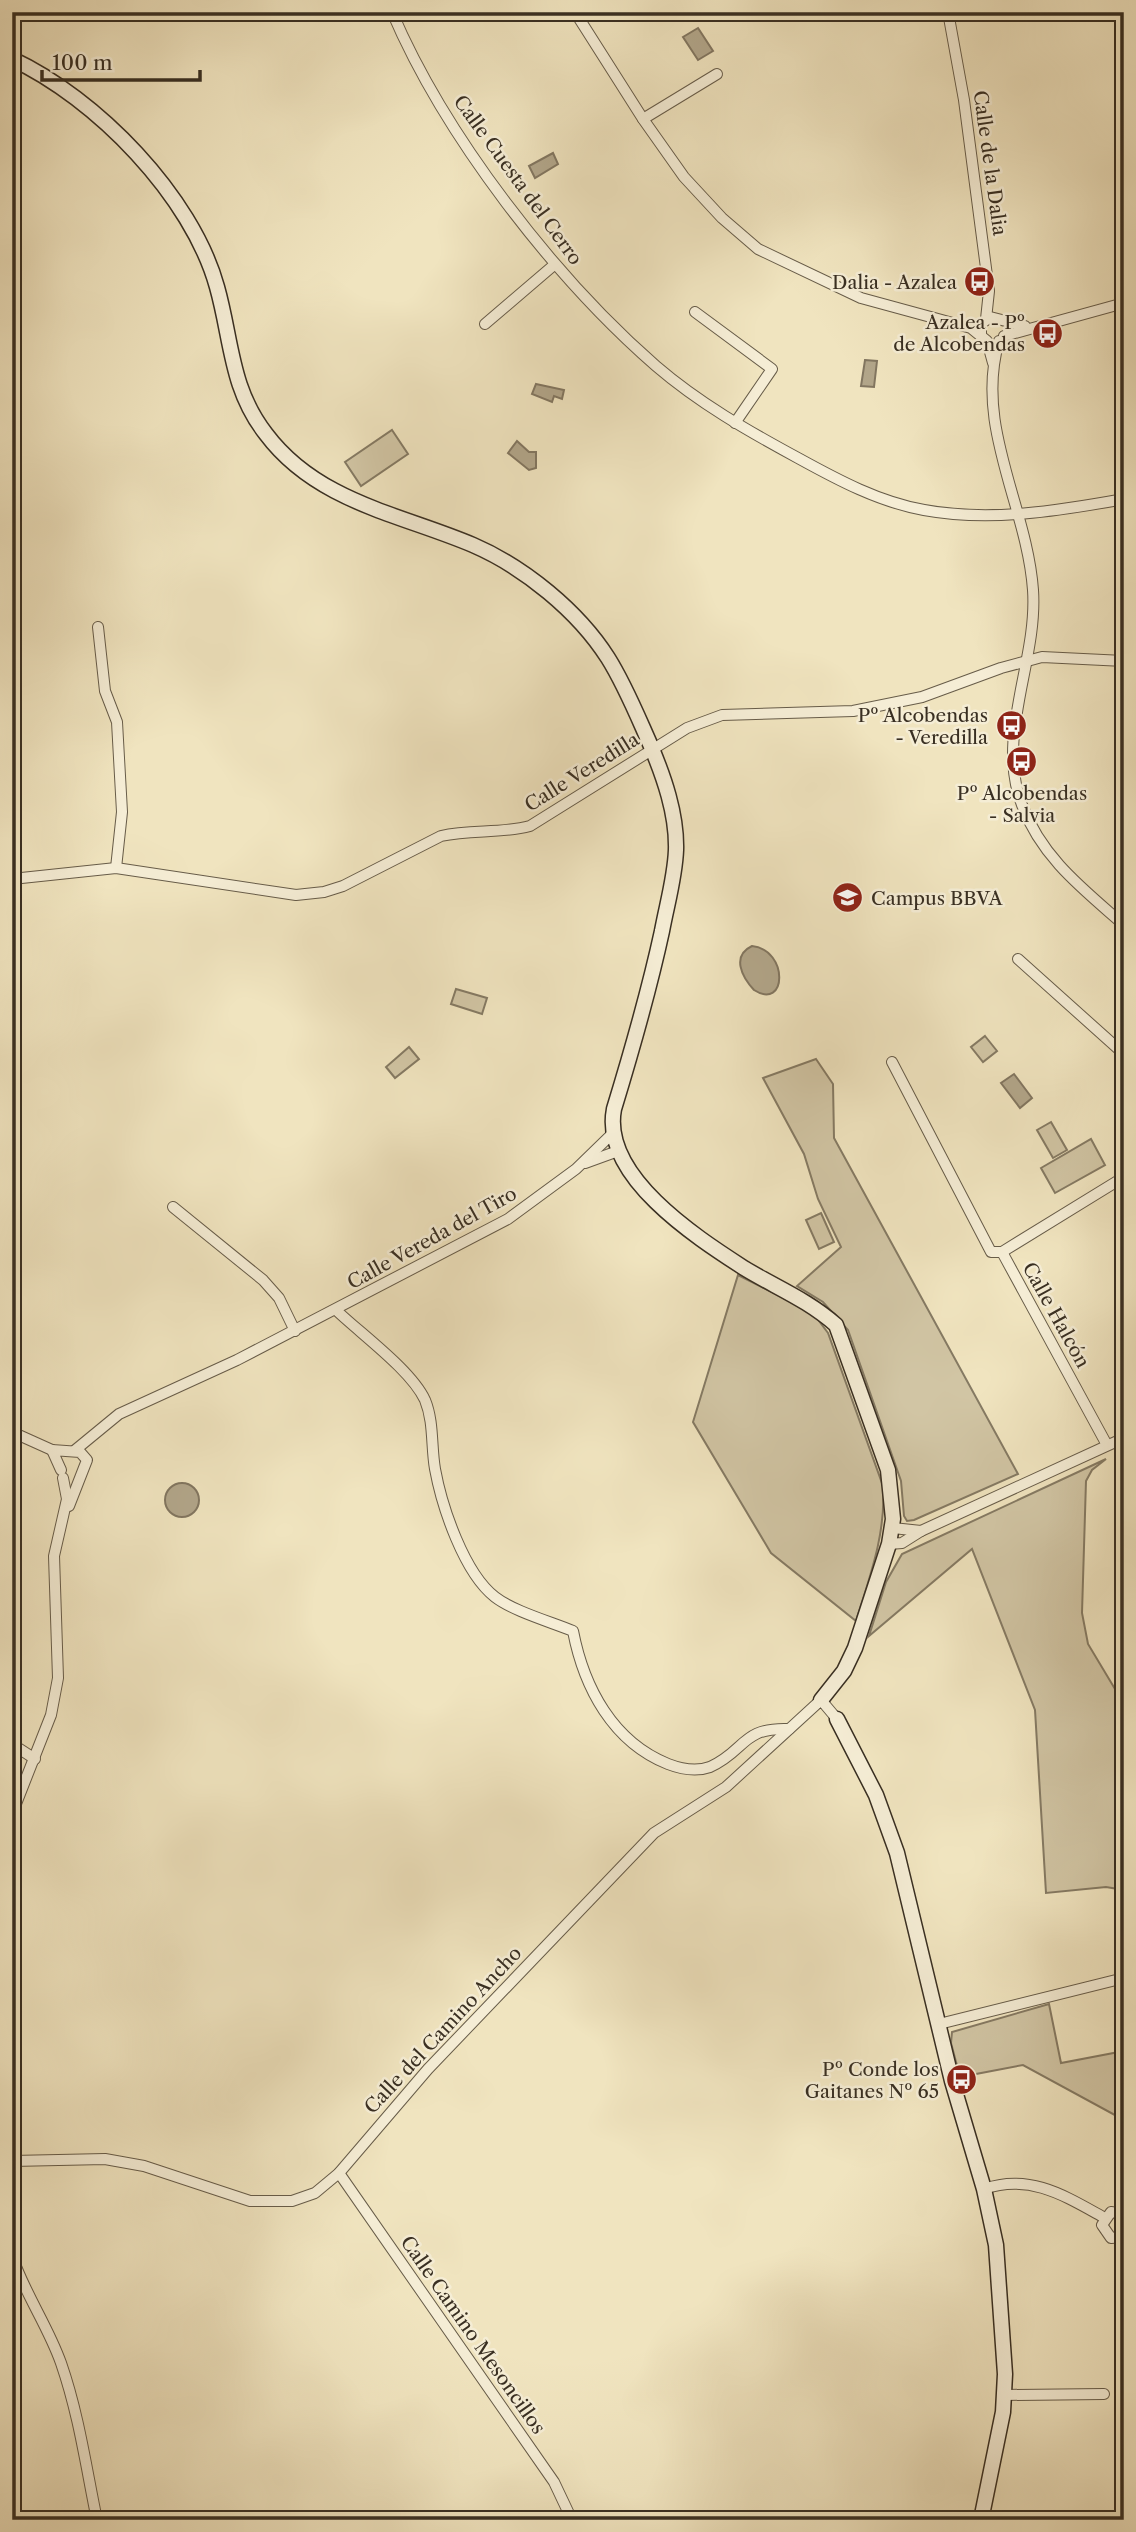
<svg xmlns="http://www.w3.org/2000/svg" width="1136" height="2532" viewBox="0 0 1136 2532" font-family="'Libre Caslon Text',serif">
<style>
.green{fill:#d1c5a4;stroke:#857a63;stroke-width:2}
.water{fill:#b2a68a;stroke:#827660;stroke-width:2}
.lines{fill:none;stroke-linecap:round;stroke-linejoin:round}
.street-casing{stroke:#675c49;stroke-width:12}
.secondary-casing{stroke:#392f22;stroke-width:17}
.street{stroke:#f5edd5;stroke-width:10}
.secondary{stroke:#f5edd5;stroke-width:14}
.labels{text-anchor:middle;dominant-baseline:central;stroke-width:5;stroke-linejoin:round;paint-order:stroke}
.street-label{font-size:19px;fill:#392f22;stroke:#f5edd5}
.poi-label{font-size:19px;fill:#392f22;stroke:#f5edd5;text-anchor:end}
</style>
<rect width="100%" height="100%" fill="#f0e4bf"/>
<filter id="stains"><feTurbulence type="fractalNoise" baseFrequency=".00286" numOctaves="4"/><feColorMatrix values="0 0 0 0 .2 0 0 0 0 .09 0 0 0 0 .02 0 0 0 .5 -.17"/></filter>
<radialGradient id="worn" r=".72"><stop offset=".6" stop-color="#630" stop-opacity="0"/><stop offset="1" stop-color="#630" stop-opacity=".3"/></radialGradient>
<g class="green">
<path d="M392 430 408 454 361 486 345 462Z"/>
<path d="M456 989 487 998 482 1014 451 1004Z"/>
<path d="M985 1036 997 1051 983 1062 971 1047Z"/>
<path d="M409 1047 419 1059 395 1078 386 1067Z"/>
<path d="M816 1059 833 1084 834 1138 1018 1474 914 1520 907 1521 904 1516 901 1481 848 1330 823 1302 797 1286 841 1247 818 1199 804 1154 763 1078Z"/>
<path d="M1051 1122 1067 1150 1053 1158 1037 1130Z"/>
<path d="M1091 1139 1105 1165 1055 1193 1041 1168Z"/>
<path d="M821 1213 834 1242 819 1249 806 1220Z"/>
<path d="M738 1275 813 1313 828 1333 883 1486C886 1534 870 1576 856 1621L771 1553 693 1422Z"/>
<path d="M1106 1459 1092 1470 1086 1481 1082 1613 1088 1644 1124 1704V1890L1106 1887 1046 1893 1035 1710 972 1549 869 1636 886 1582 902 1554Z"/>
<path d="M1049 2004 1061 2063 1124 2051V2120L1023 2065 960 2077 951 2043 952 2032Z"/>
</g>
<g class="water">
<path d="M698 28 713 51 698 60 683 37Z"/>
<path d="M553 153 558 164 535 178 529 166Z"/>
<path d="M865 360 877 361 874 387 861 386Z"/>
<path d="M536 384 564 390 562 399 554 396 552 402 532 394Z"/>
<path d="M517 441 529 452H536V468L529 470 508 453Z"/>
<path d="M752 946C789 950 787 1011 754 990 742 977 731 956 752 946Z"/>
<path d="M1014 1074 1032 1098 1020 1108 1001 1083Z"/>
<circle cx="182" cy="1500" r="17"/>
</g>
<g class="lines">
<defs>
<g id="street">
<path d="M392 12C445 136 554 277 656 366 699 403 748 431 798 458 838 480 879 502 924 510 990 522 1058 511 1124 499"/>
<path d="M575 12 643 119 684 177 722 218 758 249 861 298 971 328 987 341 993 363"/>
<path d="M948 12 964 100 989 291 986 319"/>
<path d="M643 119 717 74"/>
<path d="M695 312 772 369 735 423"/>
<path d="M485 324 554 265"/>
<path d="M981 334V324L990 317 1025 326"/>
<path d="M1004 336 1124 303"/>
<path d="M999 341C974 426 1027 506 1033 590 1038 661 995 736 1022 805 1042 858 1083 889 1124 925"/>
<path d="M98 627 105 691 117 722 122 812 116 868"/>
<path d="M12 879 116 868 296 895 324 892 343 886 441 836C471 829 500 834 530 826L687 728 722 715 853 711 922 697 1001 668 1042 657 1124 661"/>
<path d="M1018 959 1124 1054"/>
<path d="M892 1062 991 1252H1002L1107 1445"/>
<path d="M585 1163 618 1151"/>
<path d="M173 1207 263 1280 279 1298 295 1331"/>
<path d="M1002 1252 1124 1177"/>
<path d="M336 1310C361 1334 411 1370 425 1400 434 1422 431 1446 435 1469 442 1507 464 1573 495 1597 513 1611 551 1622 573 1631 584 1688 613 1742 668 1764 681 1769 696 1772 710 1767 746 1751 741 1727 789 1729"/>
<path d="M12 1432 52 1450"/>
<path d="M74 1451 119 1414 237 1360 508 1219 576 1169 613 1133"/>
<path d="M61 1470 52 1450 80 1452 87 1460 69 1506"/>
<path d="M893 1528 921 1531"/>
<path d="M889 1544 902 1543 921 1531 1124 1438"/>
<path d="M12 1744 35 1759"/>
<path d="M12 1814 51 1715 58 1678 54 1556 67 1499 63 1478"/>
<path d="M939 2024 1124 1978"/>
<path d="M12 2161 105 2159 144 2166 250 2201H292L315 2193 339 2173 428 2069 654 1833 726 1787 821 1700 837 1719"/>
<path d="M339 2173 554 2482 572 2520"/>
<path d="M984 2189C1030 2173 1065 2196 1105 2218"/>
<path d="M1124 2214 1111 2212 1102 2225 1111 2238 1124 2237"/>
<path d="M12 2256C25 2294 48 2326 61 2363 79 2415 86 2467 97 2520"/>
<path d="M1004 2395 1104 2394"/>
</g>
<g id="secondary">
<path d="M12 59C96 98 192 196 217 287 232 340 230 388 266 434 317 502 400 514 473 545 524 567 578 611 608 658 625 685 637 715 650 744 664 777 677 814 676 850 675 877 667 904 662 931 649 991 632 1050 614 1109 601 1176 696 1237 744 1268 775 1287 808 1300 836 1325L888 1470 893 1519 889 1544 855 1648 844 1671 821 1700"/>
<path d="M837 1719 876 1795 897 1853 952 2081 984 2189 996 2245 1005 2374 1003 2412 981 2520"/>
</g>
</defs>
<use href="#street" class="street-casing"/>
<use href="#secondary" class="secondary-casing"/>
<use href="#street" class="street"/>
<use href="#secondary" class="secondary"/>
</g>
<defs>
<symbol id="bus-disc" viewBox="-11 -11 22 22"><circle r="9.5" fill="#8f2418" stroke="#f5edd5"/><path d="M-5-6H5V4H4V6H2V4H-2V6H-4V4H-5ZM-3.5-4V0h7V-4ZM-3.5 1.2v1.5H-2V1.2ZM2 1.2v1.5H3.5V1.2Z" fill="#fff"/></symbol>
<symbol id="university-disc" viewBox="-11 -11 22 22"><circle r="9.5" fill="#8f2418" stroke="#f5edd5"/><path d="M0-5L7-2L0 1L-7-2ZM-4 1L0 2.5L4 1V4Q0 6-4 4Z" fill="#fff"/></symbol>
</defs>
<g fill-rule="evenodd">
<use href="#bus-disc" x="962" y="264" width="35" height="35"/>
<use href="#bus-disc" x="1030" y="316" width="35" height="35"/>
<use href="#bus-disc" x="994" y="708" width="35" height="35"/>
<use href="#bus-disc" x="1004" y="744" width="35" height="35"/>
<use href="#university-disc" x="830" y="880" width="35" height="35"/>
<use href="#bus-disc" x="944" y="2062" width="35" height="35"/>
</g>
<g class="labels">
<g class="street-label">
<text transform="translate(990 163) rotate(82)">Calle de la Dalia</text>
<text transform="translate(518 180) rotate(54)">Calle Cuesta del Cerro</text>
<text transform="translate(582 772) rotate(-32)">Calle Veredilla</text>
<text transform="translate(432 1238) rotate(-29)">Calle Vereda del Tiro</text>
<text transform="translate(1056 1315) rotate(61)">Calle Halcón</text>
<text transform="translate(443 2030) rotate(-47)">Calle del Camino Ancho</text>
<text transform="translate(473 2335) rotate(55)">Calle Camino Mesoncillos</text>
</g>
<g class="poi-label">
<text x="957" y="282">Dalia - Azalea</text>
<text x="1025" y="322">Azalea - Pº<tspan x="1025" dy="22">de Alcobendas</tspan></text>
<text x="988" y="715">Pº Alcobendas<tspan x="988" dy="22">- Veredilla</tspan></text>
<text x="1022" y="793" text-anchor="middle">Pº Alcobendas<tspan x="1022" dy="22">- Salvia</tspan></text>
<text x="871" y="898" text-anchor="start">Campus BBVA</text>
<text x="939" y="2069">Pº Conde los<tspan x="939" dy="22">Gaitanes Nº 65</tspan></text>
</g>
</g>
<rect width="1136" height="2532" fill="none" stroke="#f0e4bf" stroke-width="42"/>
<rect x="14" y="14" width="1108" height="2504" fill="none" stroke="#392f22" stroke-width="3.5"/>
<rect x="21" y="21" width="1094" height="2490" fill="none" stroke="#392f22" stroke-width="2"/>
<path d="M42 70v10h158v-10" fill="none" stroke="#392f22" stroke-width="3.5"/>
<text x="52" y="70" font-size="21" fill="#392f22" stroke="#f5edd5" stroke-width="5" paint-order="stroke">100 m</text>
<rect width="100%" height="100%" filter="url(#stains)"/>
<rect width="100%" height="100%" fill="url(#worn)"/>
</svg>
